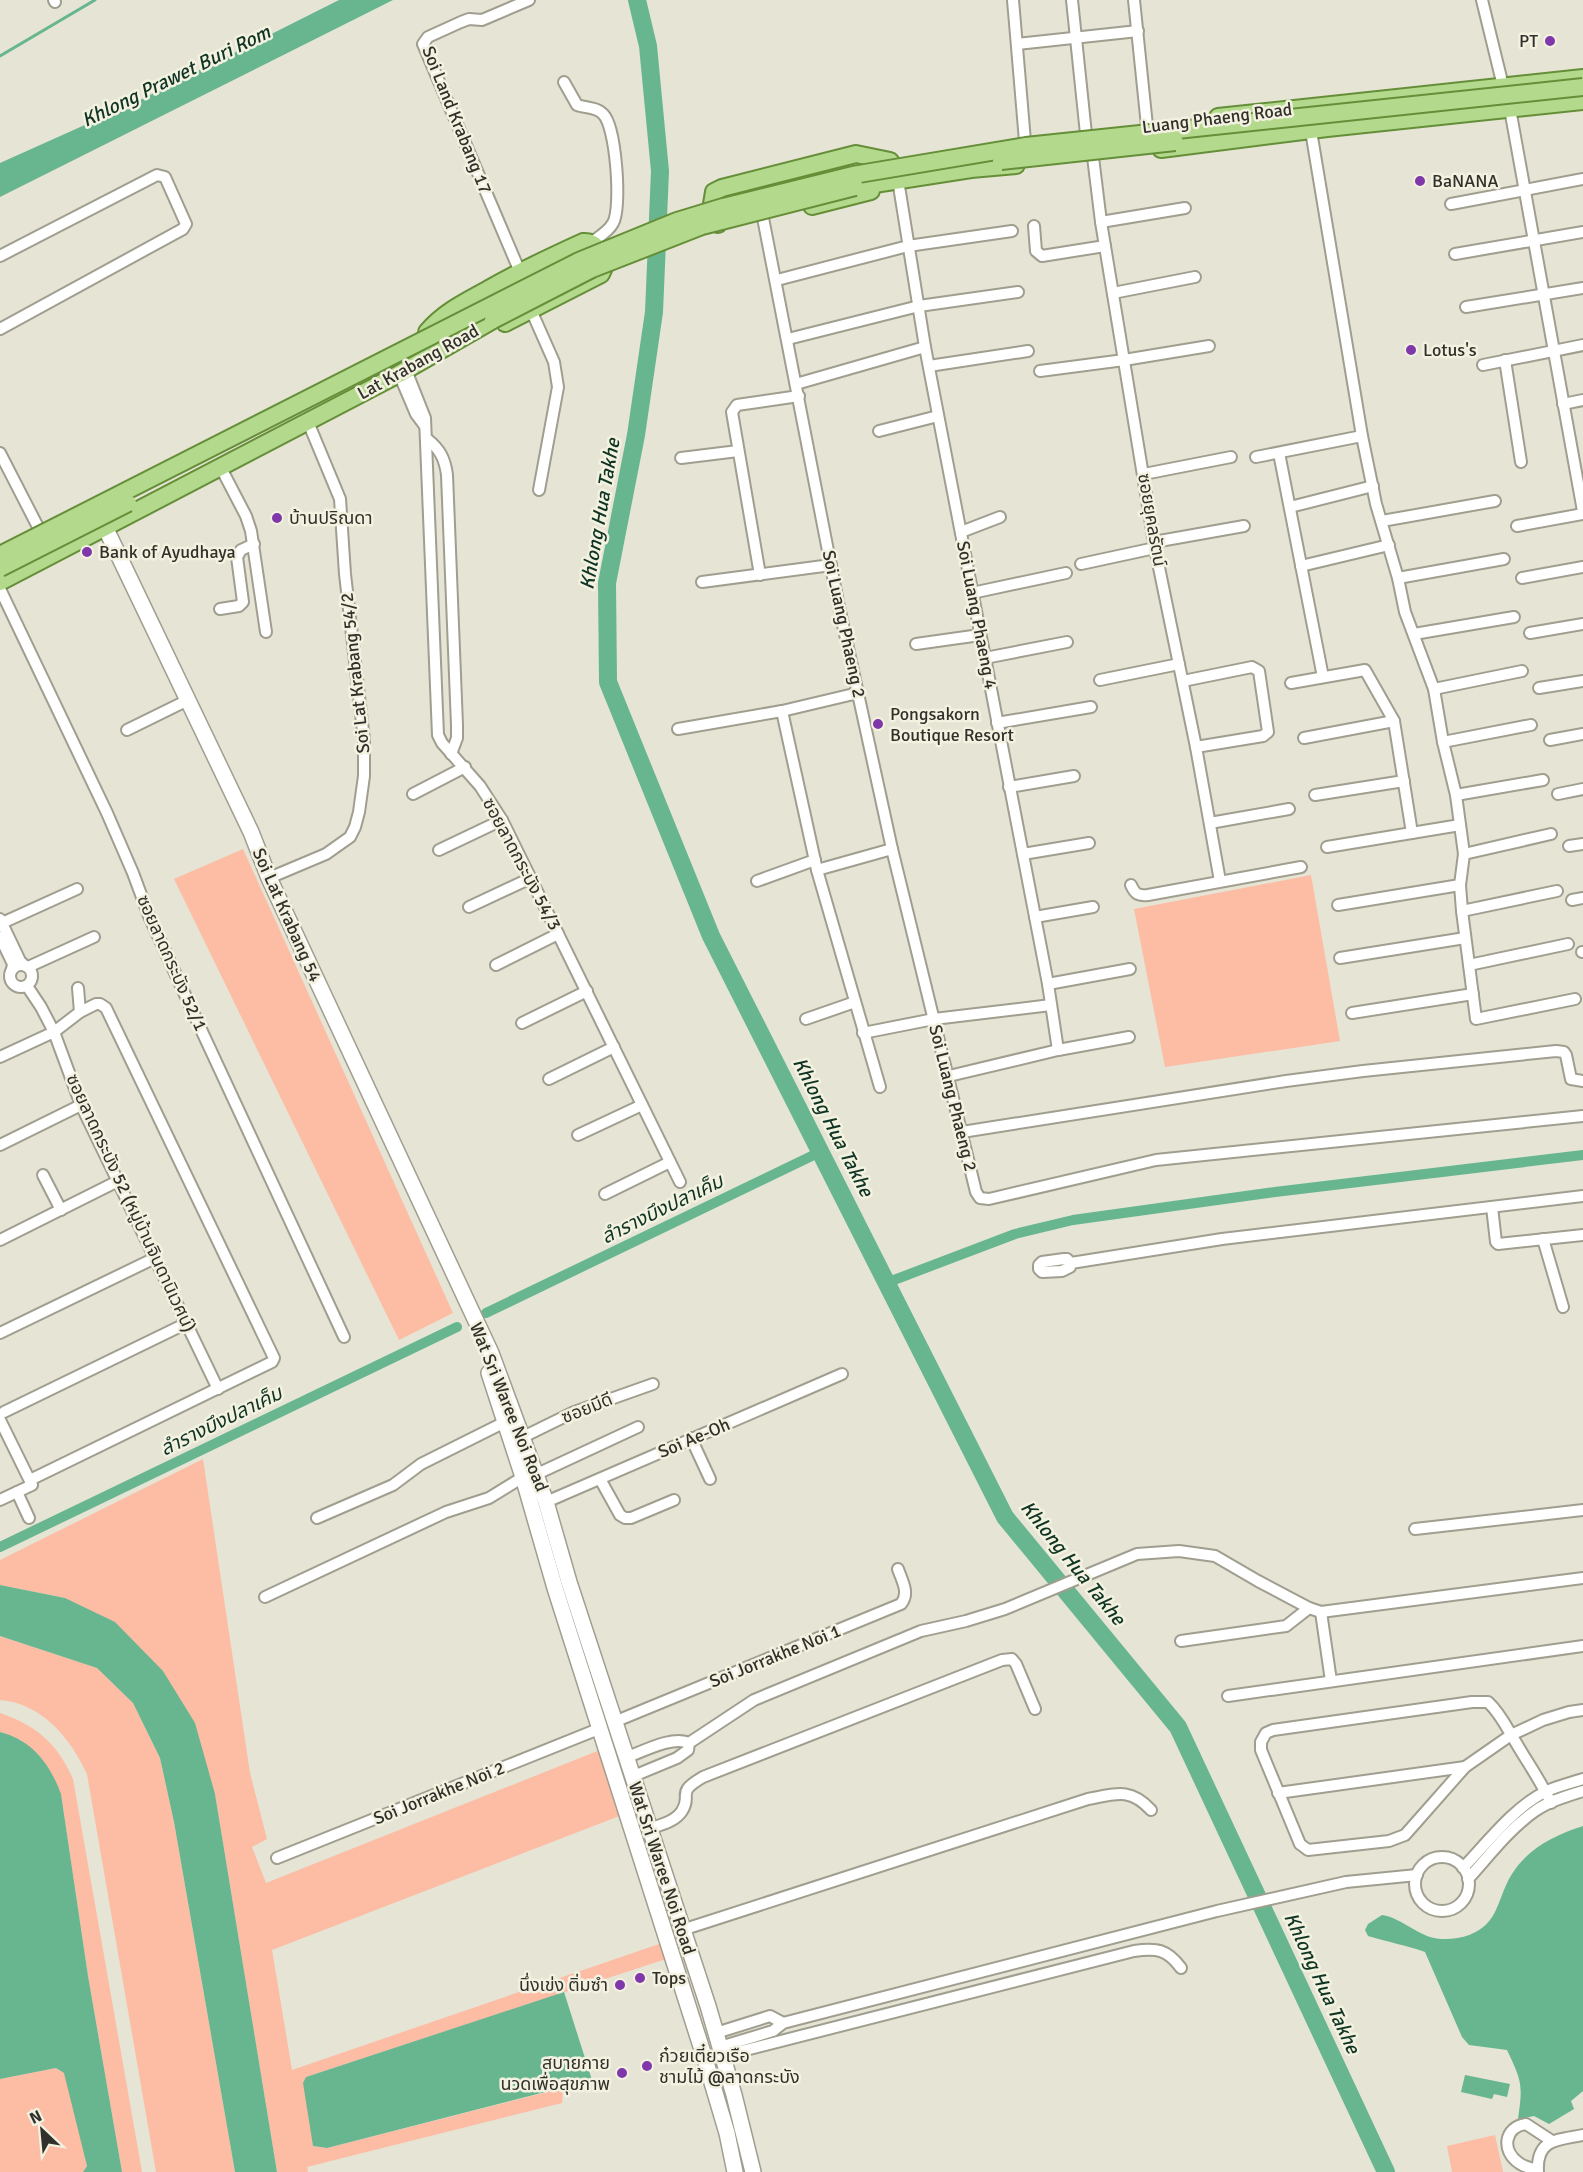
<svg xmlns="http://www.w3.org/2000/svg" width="1583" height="2172" viewBox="0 0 1583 2172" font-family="Signika,'Noto Sans Thai',sans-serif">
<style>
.green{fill:#fdbca4}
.water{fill:#67b690}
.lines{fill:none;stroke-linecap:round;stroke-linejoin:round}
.stream{stroke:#67b690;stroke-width:3}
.canal{stroke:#67b690;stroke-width:10}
.river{stroke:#67b690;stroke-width:18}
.minor-casing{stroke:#a09e8f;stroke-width:14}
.secondary-casing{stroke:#a09e8f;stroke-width:18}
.primary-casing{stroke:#658e38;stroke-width:20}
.minor{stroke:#fff;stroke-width:10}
.secondary{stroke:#fff;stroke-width:15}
.primary{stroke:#b3d98c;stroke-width:16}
.primary-bridge-casing{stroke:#658e38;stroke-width:20;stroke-linecap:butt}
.primary-bridge{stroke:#b3d98c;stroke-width:16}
.poi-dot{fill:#7f37a9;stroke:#f3f2e1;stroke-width:2}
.labels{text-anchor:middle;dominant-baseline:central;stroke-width:5;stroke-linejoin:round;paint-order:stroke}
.poi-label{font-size:18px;fill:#31302a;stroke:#f3f2e1;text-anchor:start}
.street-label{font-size:18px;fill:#31302a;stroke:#f3f2e1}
.water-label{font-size:20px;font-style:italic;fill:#103424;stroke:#f3f2e1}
</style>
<rect width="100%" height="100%" fill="#e6e4d4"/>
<g class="green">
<path d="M243 849 453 1313 399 1340 174 879Z"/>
<path d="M1311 875 1340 1041 1165 1067 1134 909Z"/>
<path d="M203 1459 250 1773 267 1839 252 1847 266 1883 600 1750 622 1815 272 1950 292 2070 662 1943 666 1959 306 2077 313 2146 327 2148 563 2088 562 2103 307 2167 308 2172H277L215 1794 65 1598 0 1585V1560Z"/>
<path d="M0 1636 97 1668 133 1703 160 1758 174 1822 235 2172H156L87 1774C71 1739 42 1703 0 1700Z"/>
<path d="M0 1713C37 1726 57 1743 73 1779L142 2172H122L88 1976 61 1794 21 1740 0 1732Z"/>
<path d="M56 2068 64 2073 68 2081 87 2166 83 2172H0V2079Z"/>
<path d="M1495 2135 1503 2172H1452L1447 2146Z"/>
</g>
<g class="water">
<path d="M339 0H393L0 197V163L136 102Z"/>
<path d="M0 1585 65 1598 115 1622 163 1671 195 1723 215 1794 277 2172H235L174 1822 160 1758 133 1703 97 1668 0 1636Z"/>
<path d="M0 1732C32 1740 50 1764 61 1794L88 1976 122 2172H83L87 2166 64 2073 56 2068 0 2079Z"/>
<path d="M1583 1826V2091L1571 2101 1574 2109 1549 2124 1534 2116 1518 2119C1523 2084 1522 2082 1507 2050L1469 2045 1462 2037 1425 1952C1406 1945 1387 1942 1368 1936L1365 1930 1368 1924 1382 1915C1403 1918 1419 1938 1441 1939 1458 1940 1479 1935 1490 1920 1499 1909 1503 1887 1512 1874 1528 1848 1555 1835 1583 1826Z"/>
<path d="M564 1992 592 2080 327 2148 313 2146 303 2083 306 2077Z"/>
<path d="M1465 2075 1510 2084 1507 2097 1494 2094 1492 2099 1461 2092Z"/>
</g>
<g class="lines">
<path class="stream" d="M0 56 95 0"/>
<g class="canal">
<path d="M886 1283 1015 1234 1073 1220 1275 1192 1583 1155"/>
<path d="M486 1313 820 1152"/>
<path d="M0 1547 457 1327"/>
</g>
<path class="river" d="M637 0 648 46 660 171 654 312 636 435 607 583 608 682 711 936 1005 1517 1178 1727 1386 2172"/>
<defs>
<g id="minor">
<path d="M54 0 55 2"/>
<path d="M1013 0 1025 141"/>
<path d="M1072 0 1086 134"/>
<path d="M1134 0 1147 126"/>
<path d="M1482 0 1503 86"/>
<path d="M1017 44 1138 31"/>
<path d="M564 82 577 105C585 108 597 107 603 114 616 126 622 208 613 223 609 231 599 237 592 242"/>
<path d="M1510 109 1583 511"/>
<path d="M1311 131 1362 436 1376 504 1398 578 1405 612 1434 689 1443 742 1456 795 1464 854 1460 885 1462 911 1476 1019 1575 999"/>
<path d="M1093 157 1101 222 1155 548 1196 747 1220 881"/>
<path d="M898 180 925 347 1048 984 1058 1050"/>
<path d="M1451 204 1583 179"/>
<path d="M763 218 838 602 892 849 976 1192 980 1198 989 1199 1156 1160 1583 1116"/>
<path d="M1101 222 1185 208"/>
<path d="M1034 226 1036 251 1042 256 1105 246"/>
<path d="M1455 254 1583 232"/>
<path d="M0 256 157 175 165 177 186 224 183 229 0 329"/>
<path d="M520 272 423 44 428 37 461 22 469 19 482 20 529 0"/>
<path d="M777 280 908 246 1012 231"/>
<path d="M1113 293 1195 277"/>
<path d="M1466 307 1583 288"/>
<path d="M531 310 554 362 558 387 539 490"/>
<path d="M788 339 919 306 1018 292"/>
<path d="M1505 360 1521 462"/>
<path d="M1483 365 1583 345"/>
<path d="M929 366 1028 351"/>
<path d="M406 370 425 418 438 735 442 743 480 786 502 820 680 1182"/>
<path d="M1040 371 1124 360 1209 346"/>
<path d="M399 374 416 414 425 426"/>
<path d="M796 384 925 347"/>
<path d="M1563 404 1583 400"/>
<path d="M879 431 938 416"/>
<path d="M427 439C440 449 445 459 447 475L457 725V738L451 754"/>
<path d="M0 453 38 527"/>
<path d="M1279 453 1323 677"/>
<path d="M1256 457 1362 436"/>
<path d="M681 458 738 451"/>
<path d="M221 468 246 516 251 531 266 632"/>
<path d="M1144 474 1231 457"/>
<path d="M1290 507 1373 486"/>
<path d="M1382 521 1495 501"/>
<path d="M1517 526 1583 514"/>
<path d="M961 532 1000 517"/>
<path d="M1154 542 1244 526"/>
<path d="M1081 564 1155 548"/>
<path d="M1301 566 1389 545"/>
<path d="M760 575 732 412 737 405 799 396"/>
<path d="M1398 578 1504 559"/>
<path d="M1522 578 1583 567"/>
<path d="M702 582 831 565"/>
<path d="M0 589 107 813 133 873 149 916 192 1010 344 1337"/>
<path d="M972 593 1066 573"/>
<path d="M220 609 239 606 243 602 237 557 241 550 254 544"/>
<path d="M1530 633 1583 624"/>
<path d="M1414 634 1514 617"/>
<path d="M916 644 980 635"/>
<path d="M985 658 1067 642"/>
<path d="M1100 680 1179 664"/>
<path d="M1183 681 1252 667 1259 671 1268 732 1263 736 1196 747"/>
<path d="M1291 683 1365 670 1394 721 1412 833"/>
<path d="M1539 688 1583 681"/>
<path d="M1434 689 1522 671"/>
<path d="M782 711 817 870 880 1087"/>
<path d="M997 723 1091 707"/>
<path d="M678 729 782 711 858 693"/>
<path d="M127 730 188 700"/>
<path d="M1304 738 1394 721"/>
<path d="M1550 740 1583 734"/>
<path d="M1443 742 1531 725"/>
<path d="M1009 787 1074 776"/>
<path d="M413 794 465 767"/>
<path d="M1558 794 1583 789"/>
<path d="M1315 795 1404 781"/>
<path d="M1456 795 1543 780"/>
<path d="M1210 823 1289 809"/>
<path d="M1569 846 1583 844"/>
<path d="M1327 847 1460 825"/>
<path d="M439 850 502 820"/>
<path d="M1023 854 1089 843"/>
<path d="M1464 854 1551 834"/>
<path d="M817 870 892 849"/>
<path d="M269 878 326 854 350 837 355 827 359 812 364 776V740L345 574 340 499 308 422"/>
<path d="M757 881 815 860"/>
<path d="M1131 885C1135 894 1138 896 1148 895L1301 867"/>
<path d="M1572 900 1583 898"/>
<path d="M1338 905 1460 885"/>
<path d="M469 907 531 878"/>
<path d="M1462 911 1557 891"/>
<path d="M1035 917 1093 907"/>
<path d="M0 919 20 961 24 965"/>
<path d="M0 924 77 889"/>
<path d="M0 937 13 964 12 970"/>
<path d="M1582 952H1583"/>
<path d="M1340 958 1465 938"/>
<circle cx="21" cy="976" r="11"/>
<path d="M496 965 558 934"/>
<path d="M1469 965 1568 944"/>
<path d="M28 967 94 937"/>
<path d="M1048 984 1130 969"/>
<path d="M27 986 41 1007 54 1032 81 1105 218 1389"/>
<path d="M78 988 80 1012"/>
<path d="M1352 1013 1473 994"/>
<path d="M806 1019 855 1002"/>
<path d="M522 1023 587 991"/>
<path d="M863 1033 934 1019 1051 1005"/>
<path d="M0 1057 54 1032 80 1012 96 1004H100L106 1008 274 1358 272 1362 34 1478"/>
<path d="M949 1076 1058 1050 1129 1037"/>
<path d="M549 1079 614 1047"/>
<path d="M962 1132 1286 1081 1363 1071 1556 1051 1564 1052 1566 1055 1571 1079 1583 1081"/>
<path d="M578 1135 642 1105"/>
<path d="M0 1145 81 1105"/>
<path d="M43 1175 61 1210"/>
<path d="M605 1194 670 1162"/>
<path d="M1492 1207 1496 1242 1498 1244 1583 1235"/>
<path d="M1543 1239 1563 1307"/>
<path d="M0 1240 118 1181"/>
<path d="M1071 1263 1070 1267 1062 1271 1042 1272 1039 1269V1265L1042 1262 1064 1259H1067L1071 1263 1222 1239 1583 1196"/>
<path d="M0 1333 155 1258"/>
<path d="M4 1412 187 1323"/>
<path d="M0 1420 32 1485 0 1500"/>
<path d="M523 1437 574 1412 653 1384"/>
<path d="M691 1438 710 1479"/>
<path d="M537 1474 638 1427"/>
<path d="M600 1479 620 1515 625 1518H631L674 1500"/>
<path d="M17 1492 29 1518"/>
<path d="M546 1502 842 1374"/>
<path d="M317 1518 393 1485 421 1464 505 1422"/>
<path d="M1415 1529 1583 1510"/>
<path d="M265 1597 446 1512 489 1498 523 1477"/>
<path d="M1321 1612 1331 1681"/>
<path d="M1181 1641 1286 1626 1309 1608"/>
<path d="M1228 1696 1583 1646"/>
<path d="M614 1722 901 1604C910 1593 902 1581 898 1569"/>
<path d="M625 1758C642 1752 673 1735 689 1743"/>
<path d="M631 1777 677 1758 688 1750 689 1743 754 1700 921 1631 966 1621 1005 1609 1137 1554 1179 1551 1215 1556 1258 1581 1309 1608 1321 1612 1583 1578"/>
<path d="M1278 1793 1465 1767"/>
<path d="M1551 1803C1541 1781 1527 1762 1515 1741 1507 1728 1500 1713 1488 1702H1472L1273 1730 1266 1733 1261 1742V1750L1300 1844 1308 1850 1389 1841 1405 1835 1465 1767 1511 1735 1543 1720 1569 1712 1583 1710"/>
<path d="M648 1829C660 1825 675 1822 682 1811 693 1794 674 1794 703 1777L1002 1660 1012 1659 1016 1664 1035 1709"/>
<circle cx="1442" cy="1884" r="27"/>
<path d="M277 1858 601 1728"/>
<path d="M1463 1868C1487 1843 1515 1806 1547 1791 1558 1786 1571 1783 1583 1779"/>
<path d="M1468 1879C1489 1856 1509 1829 1535 1811 1549 1801 1567 1796 1583 1791"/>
<path d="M682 1930 1088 1799C1115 1794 1130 1787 1151 1810"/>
<path d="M716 2033 770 2016 783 2023"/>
<path d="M720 2047 773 2031 783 2023 1217 1911 1346 1882 1417 1875"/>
<path d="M722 2056 1134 1951C1157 1948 1167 1949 1181 1968"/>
<path d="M1537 2170C1531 2168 1524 2167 1519 2163 1501 2151 1504 2127 1526 2124L1552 2141"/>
<path d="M1538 2172C1536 2139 1557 2140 1583 2135"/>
</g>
<g id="secondary">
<path d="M105 527 251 832 269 878 491 1353 546 1502 569 1582 708 2006 734 2095 753 2172"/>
<path d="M489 1373 523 1477 555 1588 705 2059 727 2133 735 2172"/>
</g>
<g id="primary">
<path d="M1218 117 1583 78"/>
<path d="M1161 149 1327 128 1583 101"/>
<path d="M855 187 971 169 1016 165"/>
<path d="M812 206 871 191"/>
<path d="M718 224 712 204 714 192 722 188 856 154 890 161"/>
<path d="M427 332C444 312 465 302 487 290 518 272 550 257 583 242 598 241 600 253 605 265L601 274 505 323"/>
<path d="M0 582 399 374 493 320"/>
</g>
</defs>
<use href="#minor" class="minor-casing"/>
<use href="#secondary" class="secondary-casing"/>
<use href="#primary" class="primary-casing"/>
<use href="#minor" class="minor"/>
<use href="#secondary" class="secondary"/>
<use href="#primary" class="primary"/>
<defs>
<g id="primary-bridge">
<path d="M1001 161 1175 142"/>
<path d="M493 320 592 269 702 226 855 187"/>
<path d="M0 555 579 261 677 221 723 207 853 175 1026 146 1583 87"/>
<path d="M0 568 128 503"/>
</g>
</defs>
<use href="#primary-bridge" class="primary-bridge-casing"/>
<use href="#primary-bridge" class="primary-bridge"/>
</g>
<g class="poi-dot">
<circle cx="1550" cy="41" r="6"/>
<circle cx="1420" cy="181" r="6"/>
<circle cx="1411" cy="350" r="6"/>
<circle cx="277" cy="518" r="6"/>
<circle cx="87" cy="552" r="6"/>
<circle cx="878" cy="724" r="6"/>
<circle cx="640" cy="1978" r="6"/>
<circle cx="620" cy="1985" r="6"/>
<circle cx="647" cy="2066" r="6"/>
<circle cx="622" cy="2073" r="6"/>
</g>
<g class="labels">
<g class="poi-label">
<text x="1538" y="41" text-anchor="end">PT</text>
<text x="1432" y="181">BaNANA</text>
<text x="1423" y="350">Lotus's</text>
<text x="289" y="518">บ้านปริณดา</text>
<text x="99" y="552">Bank of Ayudhaya</text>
<text x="890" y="714">Pongsakorn<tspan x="890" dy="21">Boutique Resort</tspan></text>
<text x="652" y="1978">Tops</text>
<text x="608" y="1985" text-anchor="end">นึ่งเข่ง ติ่มซำ</text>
<text x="659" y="2056">ก๋วยเตี๋ยวเรือ<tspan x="659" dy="21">ชามไม้ @ลาดกระบัง</tspan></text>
<text x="610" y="2063" text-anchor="end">สบายกาย<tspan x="610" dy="21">นวดเพื่อสุขภาพ</tspan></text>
</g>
<g class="street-label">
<text transform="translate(1217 118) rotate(-7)">Luang Phaeng Road</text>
<text transform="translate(457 120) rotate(68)">Soi Land Krabang 17</text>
<text transform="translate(418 362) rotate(-29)">Lat Krabang Road</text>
<text transform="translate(1152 520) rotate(80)">ซอยยุคลรัตน์</text>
<text transform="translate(977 615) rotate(79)">Soi Luang Phaeng 4</text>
<text transform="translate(844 624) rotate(78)">Soi Luang Phaeng 2</text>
<text transform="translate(355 673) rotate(-96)">Soi Lat Krabang 54/2</text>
<text transform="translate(522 864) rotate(62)">ซอยลาดกระบัง 54/3</text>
<text transform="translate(287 915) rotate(66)">Soi Lat Krabang 54</text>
<text transform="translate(172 963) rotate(66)">ซอยลาดกระบัง 52/1</text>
<text transform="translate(953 1098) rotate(76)">Soi Luang Phaeng 2</text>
<text transform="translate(131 1203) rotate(65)">ซอยลาดกระบัง 52 (หมู่บ้านจินดานิเวศน์)</text>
<text transform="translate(509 1407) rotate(68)">Wat Sri Waree Noi Road</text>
<text transform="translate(587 1408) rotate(-22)">ซอยมีดี</text>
<text transform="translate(694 1438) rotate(-23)">Soi Ae-Oh</text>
<text transform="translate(775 1656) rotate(-22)">Soi Jorrakhe Noi 1</text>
<text transform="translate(439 1793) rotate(-22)">Soi Jorrakhe Noi 2</text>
<text transform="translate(662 1868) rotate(72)">Wat Sri Waree Noi Road</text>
</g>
<g class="water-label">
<text transform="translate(176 76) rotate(-26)">Khlong Prawet Buri Rom</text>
<text transform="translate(600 514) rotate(-80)">Khlong Hua Takhe</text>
<text transform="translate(833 1127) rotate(63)">Khlong Hua Takhe</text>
<text transform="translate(662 1209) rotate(-26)">ลำรางบึงปลาเค็ม</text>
<text transform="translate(221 1421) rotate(-26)">ลำรางบึงปลาเค็ม</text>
<text transform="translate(1073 1563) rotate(51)">Khlong Hua Takhe</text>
<text transform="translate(1322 1983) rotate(65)">Khlong Hua Takhe</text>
</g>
</g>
<g transform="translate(42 2130) rotate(334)" stroke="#f3f2e1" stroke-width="4.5" paint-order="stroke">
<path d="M0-4.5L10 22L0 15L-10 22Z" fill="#31302a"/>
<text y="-9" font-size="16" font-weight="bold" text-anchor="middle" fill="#31302a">N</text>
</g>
</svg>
